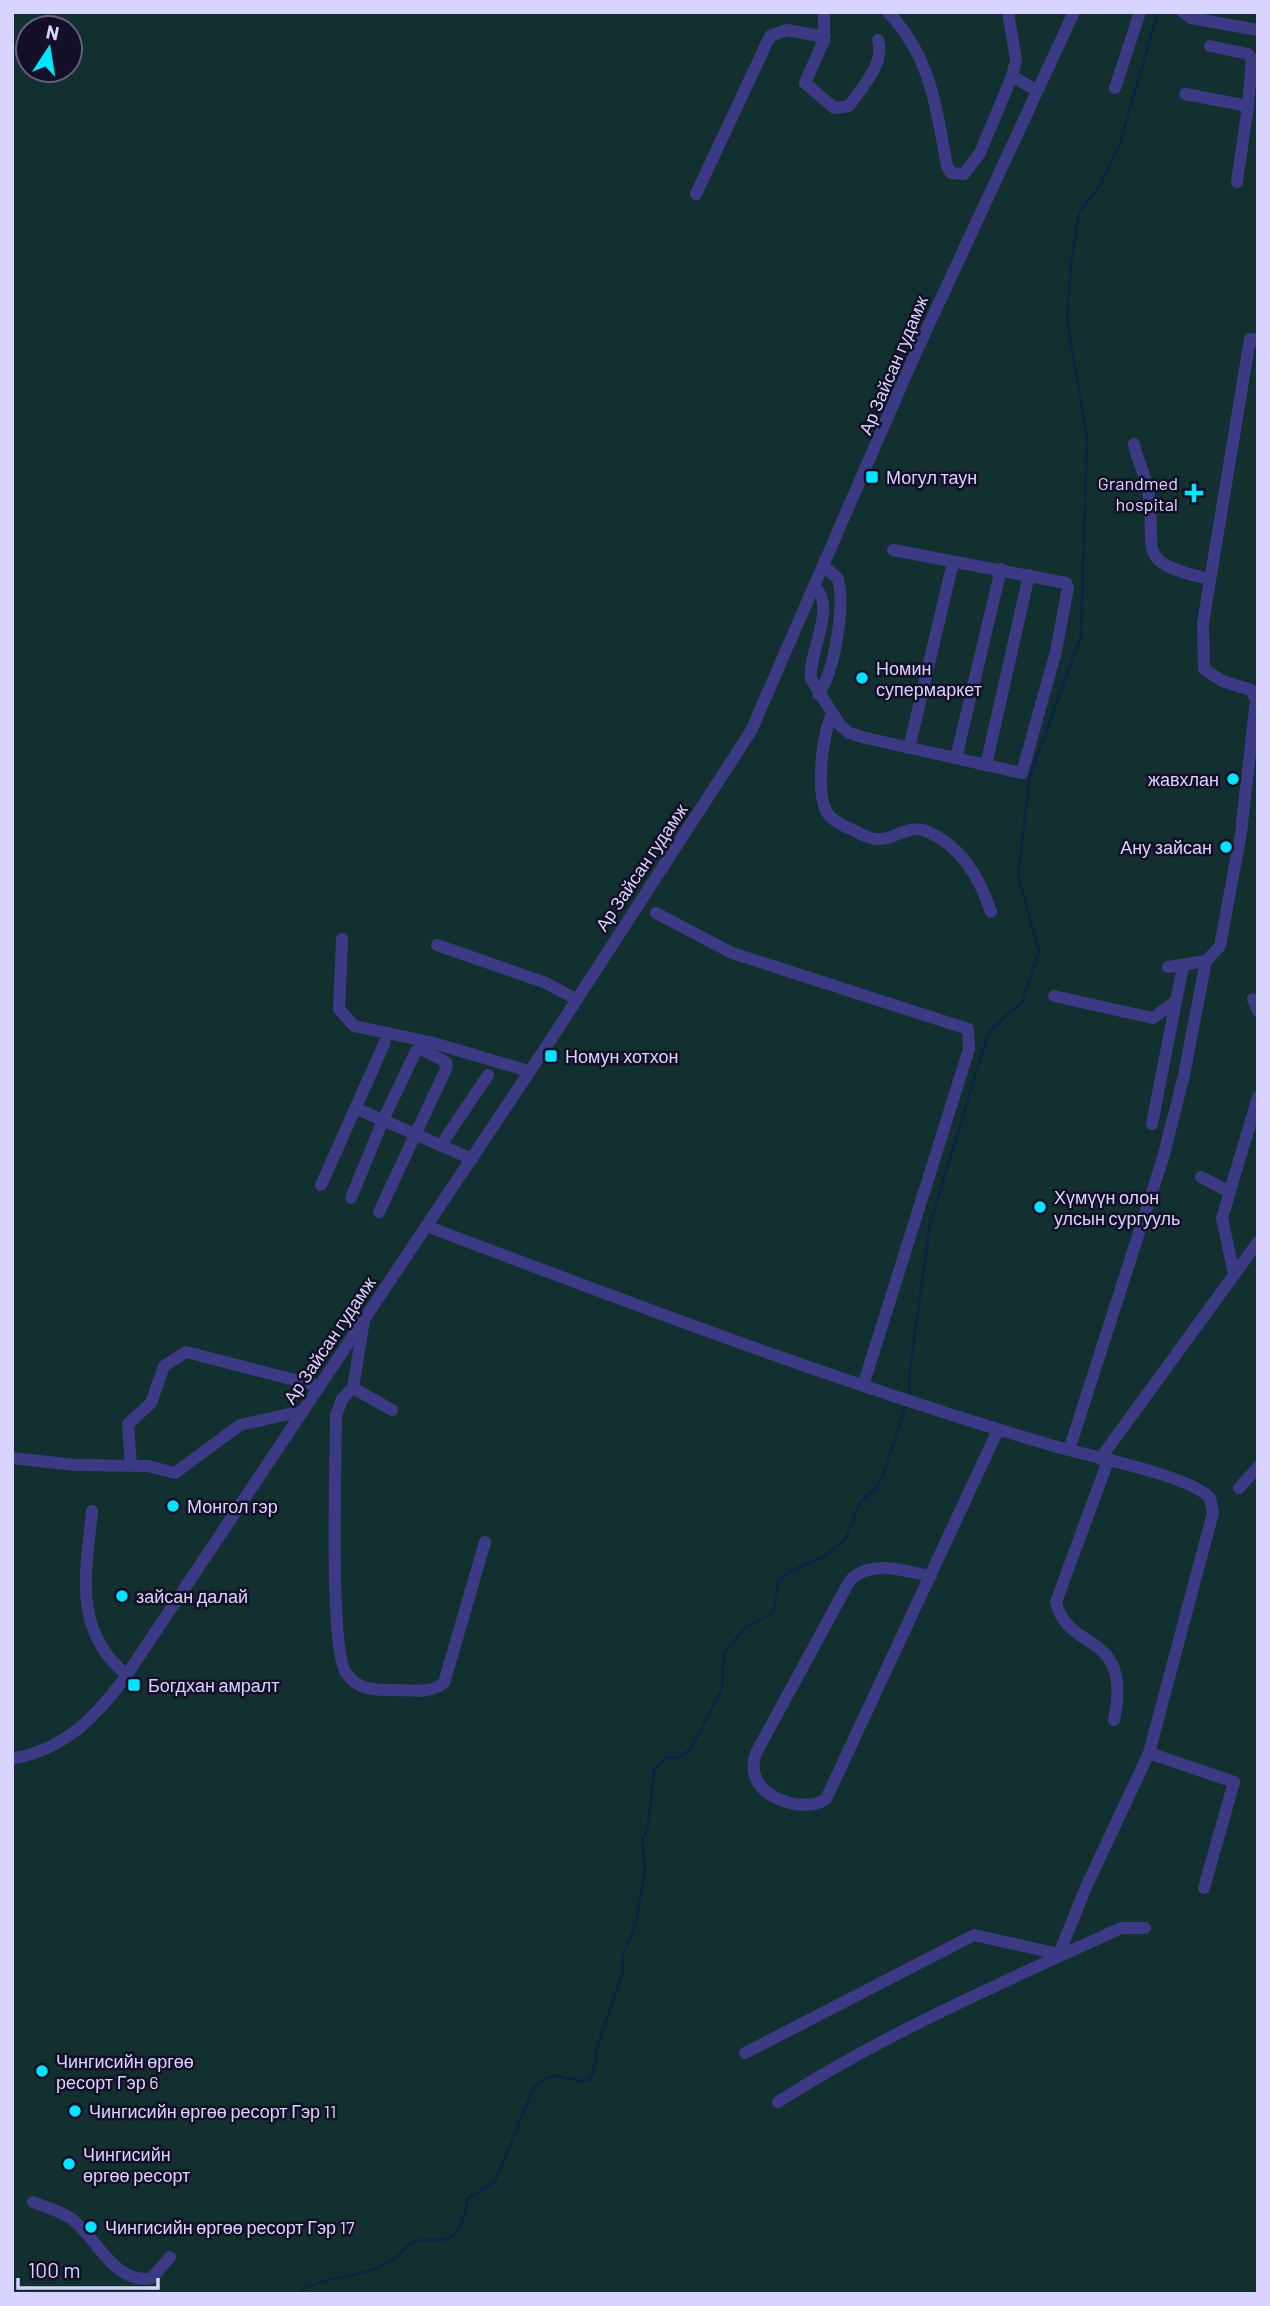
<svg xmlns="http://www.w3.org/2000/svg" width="1270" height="2306" viewBox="0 0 1270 2306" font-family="Barlow,sans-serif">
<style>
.green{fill:#12302f;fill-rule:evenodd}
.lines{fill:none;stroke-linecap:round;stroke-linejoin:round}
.stream{stroke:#0c2248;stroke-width:2.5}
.minor{stroke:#3d3a85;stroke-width:12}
.poi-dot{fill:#00e5ff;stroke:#130f26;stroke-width:2.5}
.labels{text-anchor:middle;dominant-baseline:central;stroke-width:5;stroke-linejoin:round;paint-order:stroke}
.street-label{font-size:18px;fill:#d9d4ff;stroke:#130f26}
.poi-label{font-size:18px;fill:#d9d4ff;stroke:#130f26;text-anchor:start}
</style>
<rect width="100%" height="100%" fill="#130f26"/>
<path class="green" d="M12 12H1258V2294H12ZM28 28H70V70H28Z"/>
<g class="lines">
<g class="stream">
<path d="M909 1395V1377L930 1224 984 1047 991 1029 1022 1002 1039 952 1018 875 1030 776 1081 636 1087 438 1067 321 1071 263 1079 213 1101 184 1120 143 1158 12"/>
<path d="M297 2294C320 2275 361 2279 389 2262 398 2257 404 2246 414 2242 424 2238 431 2240 441 2240 462 2239 464 2215 468 2198L495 2182 533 2089C554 2065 563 2082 588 2081L593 2074 598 2044 623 1972 622 1956 635 1926 645 1870 642 1841 648 1827 654 1770 667 1757 679 1758 691 1748 722 1689 724 1652 746 1627 773 1613 778 1583 790 1571 822 1558 845 1540 860 1503 875 1489 882 1478 906 1405"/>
</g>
<g class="minor">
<path d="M824 12V40L805 83 834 108 849 106C861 88 886 63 878 40"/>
<path d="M888 12C931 57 936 107 947 166L951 173 964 174 980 153 1012 76"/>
<path d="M1008 12 1016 60 1012 76 1036 90"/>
<path d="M1183 12 1191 18 1258 30"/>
<path d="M1210 46 1248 54 1252 59 1248 106"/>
<path d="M1115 88 1140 12"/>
<path d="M1185 94 1248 106 1237 182"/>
<path d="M696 194 770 36 787 30 825 37"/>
<path d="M1134 444C1137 461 1146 475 1148 491 1158 553 1131 561 1209 579"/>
<path d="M815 587C837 608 808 652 811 679L840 725 849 733 866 738 1022 773 1056 651 1068 588 1066 583 893 550"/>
<path d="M818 694C835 673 845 605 838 579L824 566"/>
<path d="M832 715C822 734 815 795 828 814 834 822 846 827 855 831 862 835 872 840 880 839 895 839 909 824 926 831 960 845 980 878 991 912"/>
<path d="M909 748 953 562"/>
<path d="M956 758 1001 569"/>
<path d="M986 765 1029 575"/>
<path d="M656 913 732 953 968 1029 969 1049 863 1386"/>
<path d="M342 939 339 1009 354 1026 430 1042 529 1071"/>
<path d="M437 945 546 983 576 999"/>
<path d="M1168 967 1206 961 1220 946 1241 833 1256 700 1251 690 1222 681 1204 669 1203 623 1250 339 1258 340"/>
<path d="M1054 996 1153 1018 1176 1001"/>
<path d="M1253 999 1258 1011"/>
<path d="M355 1108 472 1159"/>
<path d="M1152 1124 1183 966"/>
<path d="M441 1145 488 1075"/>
<path d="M1201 1177 1228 1191"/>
<path d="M321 1185 385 1042"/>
<path d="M351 1198 383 1120 416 1051 423 1050 446 1062 447 1067 379 1212"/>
<path d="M426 1226C636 1305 846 1386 1061 1448 1094 1457 1190 1476 1210 1498L1213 1513 1149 1753 1086 1887 1059 1954 974 1935 745 2053"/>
<path d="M1234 1274 1222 1218 1258 1097"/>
<path d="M364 1320 353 1388 392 1410"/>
<path d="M353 1388 342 1399 336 1416C336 1459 329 1647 346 1673 358 1690 373 1690 393 1690 411 1690 429 1694 444 1683L485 1542"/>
<path d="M1069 1450 1163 1158 1184 1075 1206 961"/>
<path d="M12 1458 75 1465 148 1466 175 1473 240 1425 302 1411"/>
<path d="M1100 1459 1258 1242"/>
<path d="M1108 1461 1056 1602C1068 1654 1133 1629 1114 1720"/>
<path d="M131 1465 128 1424 151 1403 164 1366 186 1352 318 1386"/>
<path d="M1239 1488 1258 1467"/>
<path d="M92 1511C86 1572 72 1631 127 1675"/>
<path d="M931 1576C904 1571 869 1558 849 1582L756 1753C740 1797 805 1815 826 1799L998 1430"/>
<path d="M1149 1753 1234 1782 1204 1888"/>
<path d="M12 1759C64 1749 93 1720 124 1679L548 1044 751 731 912 361 1074 12"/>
<path d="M778 2102C887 2032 1004 1982 1121 1928H1145"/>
<path d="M33 2202C45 2207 61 2211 72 2219 96 2237 115 2286 152 2278L170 2257"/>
</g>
</g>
<g class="poi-dot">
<rect x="865" y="470" width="14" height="14" rx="3.5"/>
<path d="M1190.5 482.5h7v7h7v7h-7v7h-7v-7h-7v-7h7z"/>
<circle cx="862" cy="678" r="7"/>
<circle cx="1233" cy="779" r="7"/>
<circle cx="1226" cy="847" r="7"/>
<rect x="544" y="1049" width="14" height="14" rx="3.5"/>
<circle cx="1040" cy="1207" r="7"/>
<circle cx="173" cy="1506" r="7"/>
<circle cx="122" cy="1596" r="7"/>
<rect x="127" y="1678" width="14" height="14" rx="3.5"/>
<circle cx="42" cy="2071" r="7"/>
<circle cx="75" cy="2111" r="7"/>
<circle cx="69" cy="2164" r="7"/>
<circle cx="91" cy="2227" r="7"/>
</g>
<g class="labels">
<g class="street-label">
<text transform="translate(893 365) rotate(-67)">Ар Зайсан гудамж</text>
<text transform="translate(641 867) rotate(-56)">Ар Зайсан гудамж</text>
<text transform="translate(329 1340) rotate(-56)">Ар Зайсан гудамж</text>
</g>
<g class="poi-label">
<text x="886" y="477">Могул таун</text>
<text x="1178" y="483" text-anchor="end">Grandmed<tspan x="1178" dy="21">hospital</tspan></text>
<text x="876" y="668">Номин<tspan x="876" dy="21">супермаркет</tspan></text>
<text x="1219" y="779" text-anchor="end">жавхлан</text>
<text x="1212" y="847" text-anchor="end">Ану зайсан</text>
<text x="565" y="1056">Номун хотхон</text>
<text x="1054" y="1197">Хүмүүн олон<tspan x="1054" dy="21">улсын сургууль</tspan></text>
<text x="187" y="1506">Монгол гэр</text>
<text x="136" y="1596">зайсан далай</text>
<text x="148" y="1685">Богдхан амралт</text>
<text x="56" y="2061">Чингисийн өргөө<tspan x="56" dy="21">ресорт Гэр 6</tspan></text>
<text x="89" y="2111">Чингисийн өргөө ресорт Гэр 11</text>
<text x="83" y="2154">Чингисийн<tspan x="83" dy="21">өргөө ресорт</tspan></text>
<text x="105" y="2227">Чингисийн өргөө ресорт Гэр 17</text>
</g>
</g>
<rect width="1270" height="2306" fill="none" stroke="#d9d4ff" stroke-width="28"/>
<g transform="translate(49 49) rotate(12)"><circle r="33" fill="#130f26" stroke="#625e7d" stroke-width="2"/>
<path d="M0-5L12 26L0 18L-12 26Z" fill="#00e5ff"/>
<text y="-10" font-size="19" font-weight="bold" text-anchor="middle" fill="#d9d4ff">N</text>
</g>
<path d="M18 2278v10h140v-10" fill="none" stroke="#d9d4ff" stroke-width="3.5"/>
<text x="28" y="2278" font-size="21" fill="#d9d4ff" stroke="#130f26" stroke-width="5" paint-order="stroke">100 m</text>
</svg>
